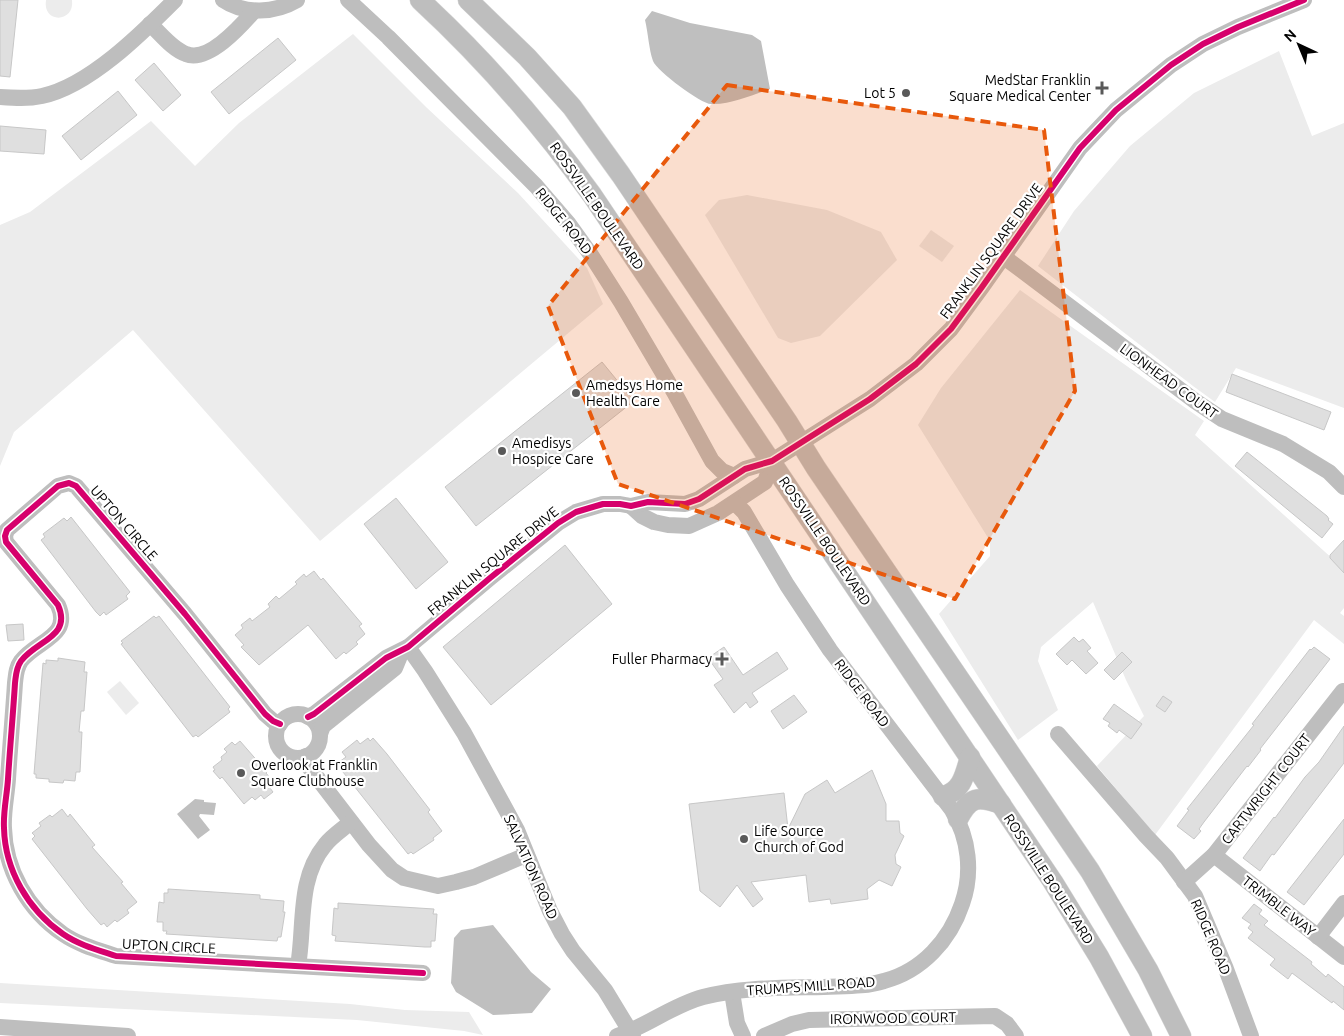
<svg xmlns="http://www.w3.org/2000/svg" width="1344" height="1036" viewBox="0 0 1344 1036" font-family="Ubuntu,sans-serif">
<style>
.green{fill:#ececec}
.water{fill:#bfbfbf}
.building{fill:#dfdfdf;stroke:#c7c7c7}
.lines{fill:none;stroke-linecap:round;stroke-linejoin:round}
.major-casing{stroke:#dbdbdb;stroke-width:21}
.minor{stroke:#bebebe;stroke-width:16}
.major{stroke:#bebebe;stroke-width:20}
.cycleway-casing{stroke:#fff;stroke-width:9}
.cycleway{stroke:#d6006c;stroke-width:6}
.marked{fill:#e8590c;fill-opacity:0.2;stroke:#e8590c;stroke-width:4;stroke-dasharray:10 6;stroke-linejoin:round}
.poi-dot{fill:#595959;stroke:#fff;stroke-width:2}
.labels{text-anchor:middle;dominant-baseline:central;stroke-width:4.5;stroke-linejoin:round;paint-order:stroke}
.poi-label{font-size:14px;fill:#000;stroke:#fff;text-anchor:start}
.street-label{font-size:14px;fill:#000;stroke:#fff}
</style>
<rect width="100%" height="100%" fill="#fff"/>
<g class="green">
<path d="M46 0H72C75 23 42 24 46 0Z"/>
<path d="M353 34 426 107 518 193 587 268 603 304 320 541 133 330 14 432 0 466V225L30 212 151 121 195 166 239 123Z"/>
<path d="M1279 51 1312 136 1344 123V408L1236 368 1215 402 1193 386 1038 266 1074 211 1130 146 1194 93Z"/>
<path d="M747 195 827 210 881 232 897 260 820 336 791 343 778 338 705 215 719 200Z"/>
<path d="M931 230 954 246 942 262 919 246Z"/>
<path d="M1020 290 1204 421 1195 435 1344 569V608L1340 613 1344 616V644L1314 620 1155 835 1097 766 1144 716 1126 680 1093 602 1041 647 1038 661 1058 710 1018 740 939 614 990 556V541L918 425 941 388Z"/>
<path d="M120 681 139 703 126 715 107 692Z"/>
<path d="M0 983 350 1004 405 1010 469 1012 483 1035 464 1031 357 1020 0 1003Z"/>
</g>
<g class="water">
<path d="M652 11 690 23 752 35 761 41 770 89C752 95 731 105 711 104 701 104 657 71 653 61 649 50 648 32 645 20Z"/>
<path d="M195 799 204 800V802L216 803 214 815 200 814 199 816 210 830 198 839 177 814Z"/>
<path d="M493 925 531 972 551 989 532 1013 493 1015 456 992 451 983 454 938 461 930Z"/>
</g>
<g class="building">
<path d="M0 0H18L10 77 0 76Z"/>
<path d="M278 38 296 60 229 114 211 92Z"/>
<path d="M154 63 181 95 163 111 135 80Z"/>
<path d="M118 91 137 115 81 160 62 136Z"/>
<path d="M0 126 46 130 44 154 0 151Z"/>
<path d="M602 362 634 401 476 526 445 487Z"/>
<path d="M1232 374 1331 412 1324 430 1226 392Z"/>
<path d="M1247 452 1327 516 1329 519 1328 520 1333 524 1322 538 1235 466Z"/>
<path d="M396 498 448 562 416 589 364 524Z"/>
<path d="M71 517 130 592 126 596 128 599 106 615 104 612 100 616 96 612 41 540 45 537 43 534 64 518 67 521Z"/>
<path d="M1344 540V573L1330 558V555Z"/>
<path d="M565 545 612 604 491 705 443 647Z"/>
<path d="M314 571 321 580 323 578 362 624 359 626 365 634 356 642 358 644 346 654 344 652 336 659 308 625 259 665 241 647 244 645 235 635 243 628 241 625 250 618 252 621 270 607 268 604 276 596 279 599 297 584 295 582 304 574 306 577Z"/>
<path d="M154 616 156 618 159 616 230 707 228 709 230 712 198 737 196 735 193 737 121 644 123 643 121 641Z"/>
<path d="M23 624 24 640 8 641 6 625Z"/>
<path d="M1074 637 1079 642 1083 639 1091 648 1087 651 1098 663 1086 674 1072 660 1067 665 1056 654Z"/>
<path d="M724 647 743 675 777 652 788 669 752 693 758 702 750 708 746 702 734 713 714 685 723 679 708 658Z"/>
<path d="M1314 647 1330 659 1260 749 1261 750 1248 767 1247 766 1204 822 1199 829 1201 831 1194 839 1177 826 1189 810 1187 809 1254 725 1252 724 1310 649 1311 650Z"/>
<path d="M1122 652 1132 662 1114 680 1104 670Z"/>
<path d="M58 658 85 662 84 672H87L84 711H81L79 732H82L80 772H76L75 781 64 780 63 783 49 782V779L36 778V774H34L43 663 46 664V660L58 661Z"/>
<path d="M794 695 807 712 783 729 771 711Z"/>
<path d="M1163 696 1172 702 1165 712 1156 706Z"/>
<path d="M1114 704 1142 724 1131 739 1119 730 1117 733 1108 726 1110 723 1103 719Z"/>
<path d="M1344 726V763L1274 855 1272 854 1260 871 1243 858 1274 817 1275 818 1305 777 1319 762Z"/>
<path d="M368 738 370 741 373 738 387 754 430 810 428 812 442 831 433 838 434 840 413 854 411 852 408 854 339 767 341 766 339 762 346 757 342 752 357 740 360 744Z"/>
<path d="M240 741 267 772 266 773 275 784 270 788 273 792 264 799 261 795 255 800 252 797 244 804 222 777 220 779 213 771 215 770 213 767 222 760 221 757 227 752 224 749 232 742 235 745Z"/>
<path d="M872 770 886 804V821H899L900 833 904 836 895 855 896 864 901 867 892 886 879 880 867 889 868 899 831 904 830 899 809 902 806 875 751 882 763 899 753 907 737 885 720 907 700 891 689 804 784 793 788 829 805 794 827 780 835 793Z"/>
<path d="M62 809 68 817 70 814 95 845 92 847 123 882 121 883 137 902 127 910 129 913 117 922 115 920 107 927 104 923 101 925 87 909 32 839 35 836 32 833 41 826 39 823 50 815 52 817Z"/>
<path d="M1344 819V854L1304 905 1287 892Z"/>
<path d="M168 889 260 895V899L284 901 283 912H285L281 937H278L277 941 166 934 167 931H163V922H157L159 902 164 903V893H168Z"/>
<path d="M338 903 434 909 433 914H437L435 941H431V947H425L335 941 336 936 332 935 334 908 338 909Z"/>
<path d="M1254 904 1262 910 1259 914 1268 921 1264 925 1312 962 1311 964 1326 977 1328 974 1344 987V1010L1333 1001 1332 1003 1292 973 1288 979 1270 965 1275 959 1248 938 1253 932 1248 928 1251 924 1242 918Z"/>
</g>
<g class="lines">
<defs>
<g id="major">
<path d="M420 0C485 60 540 123 592 195L1053 882 1099 957 1142 1036"/>
<path d="M468 0 527 57 572 107 621 175 787 421 816 468 1090 871 1148 970 1181 1036"/>
<path d="M943 796C962 792 965 774 970 757"/>
<path d="M958 819C970 796 978 796 1001 804"/>
</g>
</defs>
<use href="#major" class="major-casing"/>
<g class="minor">
<path d="M223 0C245 15 275 13 297 0"/>
<path d="M348 0 388 37 536 186 568 223 591 255 621 302 674 392 712 461 722 471 734 476"/>
<path d="M150 24C161 34 172 49 186 54 208 63 241 26 254 11"/>
<path d="M0 97C14 98 28 99 42 96 89 86 141 34 175 0"/>
<path d="M1004 257 1195 401 1222 419 1283 444 1329 472 1344 487"/>
<path d="M631 506 642 516 654 522 668 525 689 526 718 513 765 482 772 461"/>
<path d="M408 647 425 671 464 733 517 830 550 911 562 934 573 951 605 990 633 1036"/>
<circle cx="298" cy="736" r="22"/>
<path d="M308 717 314 714 386 658 408 647 490 578 558 523 576 512 603 504H620L631 506 648 502 685 504 699 499 745 469 772 461 870 399 916 364 951 329 982 287 1080 148 1116 110 1171 65 1203 44 1238 27 1304 0"/>
<path d="M280 724 273 721 265 714 185 614 76 486 69 483 58 486 7 530 5 536 6 542 58 605C72 637 37 640 21 661 16 668 16 675 15 683 13 715 10 747 8 779 7 795 3 812 4 828 5 870 28 910 63 934 79 945 98 950 116 956L423 973"/>
<path d="M320 734 323 726 395 668 402 651"/>
<path d="M1058 734 1146 836 1167 858 1195 896 1226 969 1251 1036"/>
<path d="M306 756 309 767 369 845 392 870 404 878 438 886 456 882 474 877 526 855"/>
<path d="M1214 855 1344 957"/>
<path d="M1184 882 1214 855 1343 691"/>
<path d="M1318 937 1344 903"/>
<path d="M298 966C305 926 297 879 325 845 332 836 343 829 351 822"/>
<path d="M732 992 737 1023 743 1036"/>
<path d="M0 1027 128 1036"/>
<path d="M617 1036C647 1026 673 1005 703 997 742 987 784 988 824 987 844 986 865 987 884 981 922 971 950 940 962 904 973 873 969 838 952 810L830 650 787 585 744 512 735 503"/>
<path d="M764 1036 792 1024 809 1020 995 1016 1007 1024 1016 1036"/>
</g>
<use href="#major" class="major"/>
<defs>
<g id="cycleway">
<path d="M308 717 314 714 386 658 408 647 490 578 558 523 576 512 603 504H620L631 506 648 502 685 504 699 499 745 469 772 461 870 399 916 364 951 329 982 287 1080 148 1116 110 1171 65 1203 44 1238 27 1304 0"/>
<path d="M280 724 273 721 265 714 185 614 76 486 69 483 58 486 7 530 5 536 6 542 58 605C72 637 37 640 21 661 16 668 16 675 15 683 13 715 10 747 8 779 7 795 3 812 4 828 5 870 28 910 63 934 79 945 98 950 116 956L423 973"/>
</g>
</defs>
<use href="#cycleway" class="cycleway-casing"/>
<use href="#cycleway" class="cycleway"/>
</g>
<path class="marked" d="M727 85 1044 130 1075 391 955 599 618 484 548 306Z"/>
<g class="poi-dot">
<path d="M1099.5 80.5h5v5h5v5h-5v5h-5v-5h-5v-5h5z"/>
<circle cx="906" cy="93" r="5"/>
<circle cx="576" cy="393" r="5"/>
<circle cx="502" cy="451" r="5"/>
<path d="M719.5 651.5h5v5h5v5h-5v5h-5v-5h-5v-5h5z"/>
<circle cx="241" cy="773" r="5"/>
<circle cx="744" cy="839" r="5"/>
</g>
<g class="labels">
<g class="poi-label">
<text x="1091" y="80" text-anchor="end">MedStar Franklin<tspan x="1091" dy="16">Square Medical Center</tspan></text>
<text x="896" y="93" text-anchor="end">Lot 5</text>
<text x="586" y="385">Amedsys Home<tspan x="586" dy="16">Health Care</tspan></text>
<text x="512" y="443">Amedisys<tspan x="512" dy="16">Hospice Care</tspan></text>
<text x="712" y="659" text-anchor="end">Fuller Pharmacy</text>
<text x="251" y="765">Overlook at Franklin<tspan x="251" dy="16">Square Clubhouse</tspan></text>
<text x="754" y="831">Life Source<tspan x="754" dy="16">Church of God</tspan></text>
</g>
<g class="street-label">
<text transform="translate(597 206) rotate(55)">ROSSVILLE BOULEVARD</text>
<text transform="translate(564 221) rotate(51)">RIDGE ROAD</text>
<text transform="translate(991 251) rotate(-54)">FRANKLIN SQUARE DRIVE</text>
<text transform="translate(1169 381) rotate(36)">LIONHEAD COURT</text>
<text transform="translate(124 523) rotate(49)">UPTON CIRCLE</text>
<text transform="translate(825 541) rotate(56)">ROSSVILLE BOULEVARD</text>
<text transform="translate(493 561) rotate(-39)">FRANKLIN SQUARE DRIVE</text>
<text transform="translate(862 693) rotate(53)">RIDGE ROAD</text>
<text transform="translate(1266 789) rotate(-52)">CARTWRIGHT COURT</text>
<text transform="translate(531 867) rotate(66)">SALVATION ROAD</text>
<text transform="translate(1049 879) rotate(57)">ROSSVILLE BOULEVARD</text>
<text transform="translate(1279 906) rotate(38)">TRIMBLE WAY</text>
<text transform="translate(1211 937) rotate(67)">RIDGE ROAD</text>
<text transform="translate(169 946) rotate(3)">UPTON CIRCLE</text>
<text transform="translate(811 986) rotate(-4)">TRUMPS MILL ROAD</text>
<text transform="translate(893 1018) rotate(-1)">IRONWOOD COURT</text>
</g>
</g>
<g transform="translate(1299 45) rotate(316)" stroke="#ffffff" stroke-width="4" paint-order="stroke">
<path d="M0-4L9 19L0 12L-9 19Z" fill="#000000"/>
<text y="-8" font-size="14" font-weight="bold" text-anchor="middle" fill="#000000">N</text>
</g>
</svg>
